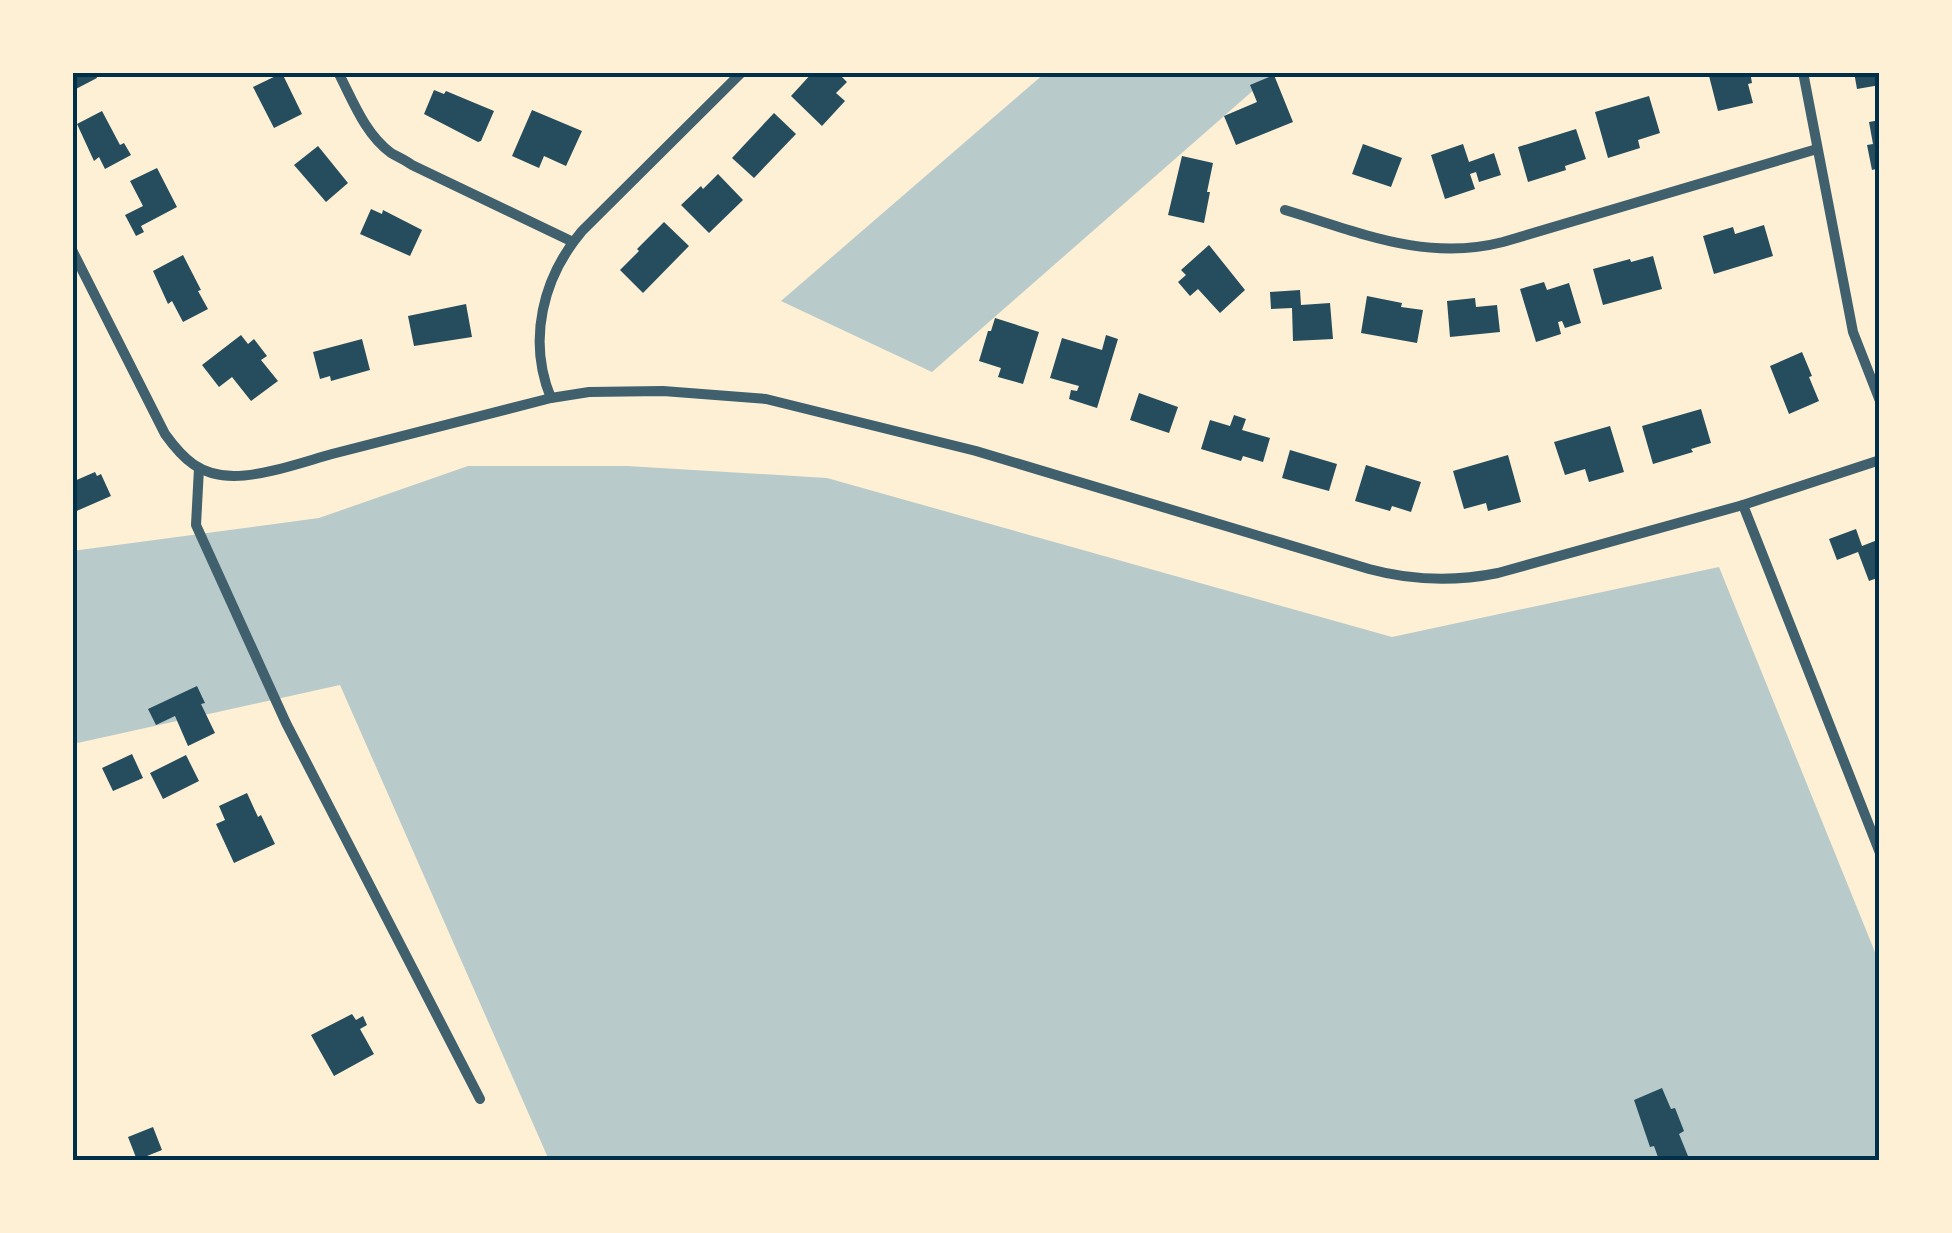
<svg xmlns="http://www.w3.org/2000/svg" width="1952" height="1233" viewBox="0 0 1952 1233" font-family="Inter,sans-serif">
<style>
.green{fill:#b9caca}
.building{fill:#264d5e}
.lines{fill:none;stroke-linecap:round;stroke-linejoin:round}
.minor{stroke:#3f606c;stroke-width:10}
.neatline{fill:none;stroke:#003049;stroke-width:4}
</style>
<rect width="100%" height="100%" fill="#fdf0d5"/>
<g class="green">
<path d="M1045 73H1273L932 372 781 301Z"/>
<path d="M468 466H627L827 478 1392 637 1719 567 1879 962V1160H549L340 685 73 744 72 551 319 518Z"/>
</g>
<g class="building">
<path d="M72 72H94L97 78 72 91Z"/>
<path d="M813 72H837L847 82 836 93 845 101 822 126 791 96Z"/>
<path d="M1708 72H1750L1752 83 1748 84 1753 103 1718 111Z"/>
<path d="M1854 72H1880V85L1857 89Z"/>
<path d="M282 73 302 114 274 128 253 87Z"/>
<path d="M1274 75 1293 122 1236 145 1224 116 1257 102 1250 85Z"/>
<path d="M434 90 444 94 446 91 494 111 481 141 478 142 424 114Z"/>
<path d="M1649 96 1660 133 1638 140 1640 148 1608 158 1595 112Z"/>
<path d="M532 110 582 131 566 166 544 156 539 168 512 156Z"/>
<path d="M102 111 120 145 124 143 131 155 105 169 99 157 94 161 77 124Z"/>
<path d="M774 113 796 134 754 178 732 158Z"/>
<path d="M1880 120V168L1872 170 1867 145 1873 144 1869 122Z"/>
<path d="M1576 129 1586 159 1565 166 1566 170 1528 182 1518 147Z"/>
<path d="M1363 144 1402 158 1391 187 1352 174Z"/>
<path d="M1463 144 1469 162 1494 153 1501 175 1479 182 1476 172 1470 174 1475 189 1445 199 1431 155Z"/>
<path d="M318 146 348 183 326 202 294 165Z"/>
<path d="M1182 156 1213 163 1207 192H1210L1204 223 1168 215Z"/>
<path d="M157 168 177 207 141 226 144 232 136 236 125 215 143 206 130 181Z"/>
<path d="M718 174 743 200 709 233 681 205 701 186 703 189Z"/>
<path d="M371 209 382 214 383 210 422 230 410 256 360 234Z"/>
<path d="M664 222 689 246 643 293 620 270 639 251 637 249Z"/>
<path d="M1764 225 1773 256 1714 274 1703 236 1733 227 1735 234Z"/>
<path d="M1209 245 1245 290 1220 313 1198 289 1190 296 1178 282 1186 275 1181 270Z"/>
<path d="M183 255 201 290 198 291 208 309 183 322 172 301 168 304 153 271Z"/>
<path d="M1653 256 1662 289 1603 305 1593 269 1630 259 1631 262Z"/>
<path d="M1544 282 1547 290 1569 283 1581 323 1565 328 1562 321 1558 322 1561 334 1536 342 1520 289Z"/>
<path d="M1300 290 1301 305 1330 303 1333 339 1293 341 1292 308 1271 309 1270 292Z"/>
<path d="M1367 296 1402 303 1401 307 1423 310 1417 343 1361 333Z"/>
<path d="M1475 298 1476 307 1497 305 1500 332 1450 337 1447 301Z"/>
<path d="M466 304 472 337 414 346 408 316Z"/>
<path d="M995 318 1039 332 1023 384 998 377 1001 368 979 361 988 331H991Z"/>
<path d="M241 335 248 344 254 339 267 356 261 360 278 381 251 401 232 377 219 387 202 365Z"/>
<path d="M1106 335 1118 339 1097 408 1069 399 1071 390 1077 391 1079 386 1050 378 1062 338 1102 350Z"/>
<path d="M362 339 370 370 331 381 330 376 320 379 313 352Z"/>
<path d="M1802 352 1812 376 1809 377 1819 401 1789 414 1770 366Z"/>
<path d="M1139 393 1178 407 1169 433 1130 420Z"/>
<path d="M1701 409 1711 443 1691 449 1693 452 1653 464 1642 426Z"/>
<path d="M1234 415 1246 419 1242 430 1270 438 1263 462 1243 456 1241 461 1201 449 1210 420 1230 426Z"/>
<path d="M1610 426 1624 472 1589 482 1585 469 1565 475 1554 442Z"/>
<path d="M1290 450 1337 464 1329 491 1282 478Z"/>
<path d="M1508 455 1521 502 1488 511 1486 503 1464 509 1453 471Z"/>
<path d="M1366 465 1421 482 1411 512 1392 506 1390 511 1355 501Z"/>
<path d="M95 472 97 476 101 474 111 496 72 513V482Z"/>
<path d="M1856 529 1862 546 1880 539V577L1869 581 1858 552 1837 560 1829 539Z"/>
<path d="M197 686 205 703 201 704 215 733 188 746 175 716 156 725 148 709Z"/>
<path d="M132 754 143 778 113 791 102 768Z"/>
<path d="M186 755 199 781 163 799 150 773Z"/>
<path d="M247 793 258 817 261 815 275 844 234 863 216 824 225 820 219 806Z"/>
<path d="M352 1014 356 1020 363 1016 367 1025 360 1029 374 1054 334 1076 311 1035Z"/>
<path d="M1662 1088 1671 1109 1675 1108 1684 1131 1679 1134 1688 1156 1678 1160H1659L1654 1146 1650 1147 1634 1100Z"/>
<path d="M153 1127 162 1150 137 1160 128 1137Z"/>
</g>
<g class="lines">
<g class="minor">
<path d="M338 72C353 101 365 134 391 153 398 157 405 160 412 165L573 242"/>
<path d="M1803 72 1853 332 1880 401"/>
<path d="M1285 210C1359 232 1425 262 1503 242L1817 149"/>
<path d="M72 250 165 434C183 459 200 476 234 476 264 476 303 462 332 454 405 435 478 416 551 398L589 392 663 391 766 399 976 451 1369 569C1413 581 1454 582 1498 573L1743 505 1880 460"/>
<path d="M551 398C527 340 543 277 582 231L742 72"/>
<path d="M199 468 196 525 286 723 480 1099"/>
<path d="M1743 505 1880 853"/>
</g>
</g>
<rect width="1952" height="1233" fill="none" stroke="#fdf0d5" stroke-width="150"/>
<rect x="75" y="75" width="1802" height="1083" class="neatline"/>
</svg>
